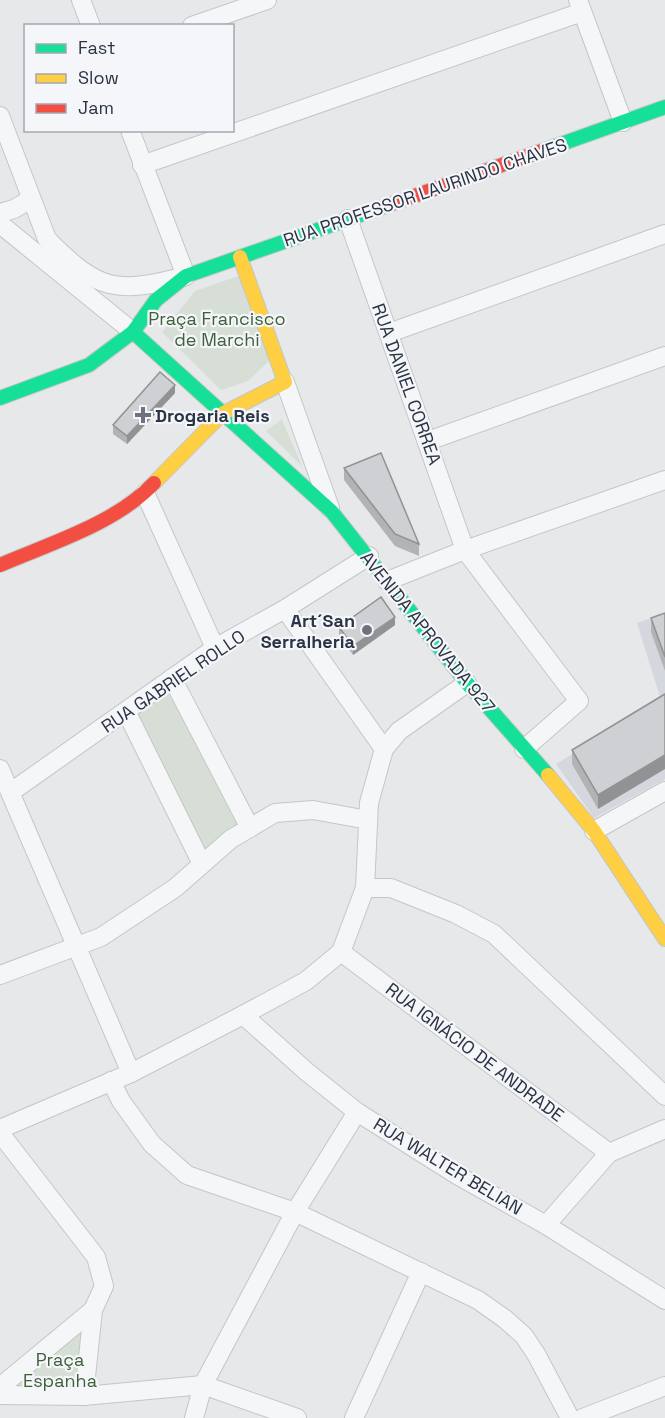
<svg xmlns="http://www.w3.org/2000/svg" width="665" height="1418" viewBox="0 0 665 1418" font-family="'Space Grotesk',sans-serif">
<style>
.built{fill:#d4d7dd}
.green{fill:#d6ded6}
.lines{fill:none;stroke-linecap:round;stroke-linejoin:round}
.street-casing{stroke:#c4c6c8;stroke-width:20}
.fast-casing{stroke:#c4c6c8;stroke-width:16}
.slow-casing{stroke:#c4c6c8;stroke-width:16}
.jam-casing{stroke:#c4c6c8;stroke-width:16}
.street{stroke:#f5f6f7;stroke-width:18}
.fast{stroke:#16e098;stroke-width:14}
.slow{stroke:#ffcf43;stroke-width:14}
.jam{stroke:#f24e42;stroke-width:14}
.wall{fill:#b1b3b5}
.shaded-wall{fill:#909294}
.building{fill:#ced0d3;stroke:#909294;stroke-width:1.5}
.poi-dot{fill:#6c737f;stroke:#f4f6f9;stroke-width:2}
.labels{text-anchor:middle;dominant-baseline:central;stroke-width:4.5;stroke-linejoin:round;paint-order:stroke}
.street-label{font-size:18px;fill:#2b3445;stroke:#f4f6f9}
.park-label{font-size:18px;fill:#3f6138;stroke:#f4f6f9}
.poi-label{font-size:18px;font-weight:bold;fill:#2b3445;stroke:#f4f6f9;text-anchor:start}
</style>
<rect width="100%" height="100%" fill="#e6e8ea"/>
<path class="built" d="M665 613V779L594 818 556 764 661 700 637 623Z"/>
<g class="green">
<path d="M241 275 270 360 248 381 221 390 162 332 195 291Z"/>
<path d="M282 419V420L302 466 266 431Z"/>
<path d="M172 683 244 826 202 864 131 707Z"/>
<path d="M76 1329 84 1331 77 1385 73 1389 12 1392 9 1384Z"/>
</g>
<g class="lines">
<defs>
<g id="street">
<path d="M81 0 91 26"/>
<path d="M578 0 623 122"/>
<path d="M192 26 267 0"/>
<path d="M0 116 47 239C99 292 116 294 186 276L130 130"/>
<path d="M142 165 582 12"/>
<path d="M0 213 14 209 31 199"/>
<path d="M348 219 465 550 579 701 524 749"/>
<path d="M0 224 133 332"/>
<path d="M389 333 665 234"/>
<path d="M285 382 330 508"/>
<path d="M428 441 665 356"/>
<path d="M145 493 215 648"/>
<path d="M387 581 465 550 665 480"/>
<path d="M285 609 384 749"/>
<path d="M172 678 250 828"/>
<path d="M126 711 202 864"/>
<path d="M0 769 131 1073"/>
<path d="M11 792 215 648 285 609 369 556"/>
<path d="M594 831 665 791"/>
<path d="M365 888H391L456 914 494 934 665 1096"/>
<path d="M341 952 609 1153"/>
<path d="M0 975 101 937 175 888 231 839 275 813 313 810 368 820"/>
<path d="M243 1015 307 1072 357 1112 457 1175 546 1225 665 1300"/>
<path d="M111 1081 121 1101 152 1144 187 1175 295 1212 478 1300 505 1319 524 1336 536 1354 570 1418"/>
<path d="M0 1129 131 1073 243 1015 306 981 341 952 365 888 369 803 384 749 399 731 467 683"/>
<path d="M0 1133 96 1257 104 1286 93 1310 84 1396"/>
<path d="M546 1225 609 1153 665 1129"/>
<path d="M0 1387 93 1310"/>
<path d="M0 1395 84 1396 203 1385 297 1418"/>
<path d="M194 1418 203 1385 295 1212 357 1112"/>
<path d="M354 1418 421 1272"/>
<path d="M583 1418 665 1386"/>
</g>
<g id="fast">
<path d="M547 149 665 107"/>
<path d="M133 332 332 512 467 683 548 775"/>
<path d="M0 398 89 365 133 332 156 300 186 276 386 206"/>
</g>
<g id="slow">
<path d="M154 483 222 414 285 382 240 257"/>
<path d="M548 775 594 831 665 939"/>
</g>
<g id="jam">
<path d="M386 206 547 149"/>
<path d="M0 565C51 543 115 524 154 483"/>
</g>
</defs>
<use href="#street" class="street-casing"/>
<use href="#fast" class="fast-casing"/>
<use href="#slow" class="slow-casing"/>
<use href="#jam" class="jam-casing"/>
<use href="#street" class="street"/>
<use href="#fast" class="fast"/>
<use href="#slow" class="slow"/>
<use href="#jam" class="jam"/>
</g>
<g class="wall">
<path d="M175 393 127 444 113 434V425Z"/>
<path d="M344 468 419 544V556L395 546 344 480Z"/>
<path d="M665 613V671L651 632V618Z"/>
<path d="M395 625 353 655 339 635V627Z"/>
<path d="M665 694 598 809 572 764V750Z"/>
</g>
<g class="shaded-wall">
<path d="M175 385V393L127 444V436Z"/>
<path d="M395 617V625L353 655V646Z"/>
<path d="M665 755V769L598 809V795Z"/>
</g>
<g class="building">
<path d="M160 372 175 385 127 436 113 425Z"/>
<path d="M381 453 419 544 395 534 344 468Z"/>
<path d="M381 597 395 617 353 646 339 627Z"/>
<path d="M665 613V657L651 618Z"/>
<path d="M665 694V755L598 795 572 750Z"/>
</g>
<g class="poi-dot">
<path d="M140 406h6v6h6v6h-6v6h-6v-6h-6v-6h6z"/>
<circle cx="367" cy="630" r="6"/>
</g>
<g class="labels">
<g class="street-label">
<text transform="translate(425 192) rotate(-19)">RUA PROFESSOR LAURINDO CHAVES</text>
<text transform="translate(407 384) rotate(70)">RUA DANIEL CORREA</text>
<text transform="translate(428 632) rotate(51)">AVENIDA APROVADA 927</text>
<text transform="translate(173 681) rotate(-34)">RUA GABRIEL ROLLO</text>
<text transform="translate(475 1052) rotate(37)">RUA IGNÁCIO DE ANDRADE</text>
<text transform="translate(448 1166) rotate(31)">RUA WALTER BELIAN</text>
</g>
<g class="park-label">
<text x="217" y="318">Praça Francisco<tspan x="217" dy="21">de Marchi</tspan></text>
<text x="60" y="1359">Praça<tspan x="60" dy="21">Espanha</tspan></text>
</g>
<g class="poi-label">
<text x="155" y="415">Drogaria Reis</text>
<text x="355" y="620" text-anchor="end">Art´San<tspan x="355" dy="21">Serralheria</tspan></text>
</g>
</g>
<rect x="24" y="24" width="210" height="108" fill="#f4f6f9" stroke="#a4a8b1" stroke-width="1.5"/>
<rect x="36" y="44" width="30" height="9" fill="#16e098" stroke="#a4a8b1" stroke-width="1.5"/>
<text x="78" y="54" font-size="18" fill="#2b3445">Fast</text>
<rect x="36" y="74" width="30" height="9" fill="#ffcf43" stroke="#a4a8b1" stroke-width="1.5"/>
<text x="78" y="84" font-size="18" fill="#2b3445">Slow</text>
<rect x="36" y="104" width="30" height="9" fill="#f24e42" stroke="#a4a8b1" stroke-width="1.5"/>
<text x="78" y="114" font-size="18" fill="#2b3445">Jam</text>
</svg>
